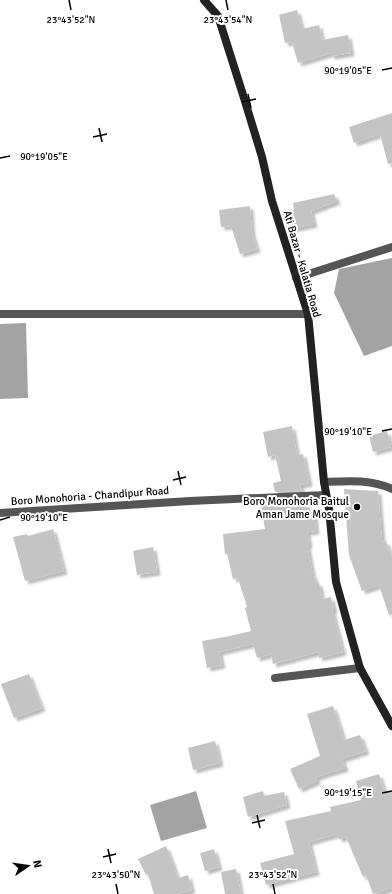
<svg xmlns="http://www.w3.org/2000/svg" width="392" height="894" viewBox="0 0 392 894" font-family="Signika,sans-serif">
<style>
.water{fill:#a3a3a3}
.building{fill:#c4c4c4;filter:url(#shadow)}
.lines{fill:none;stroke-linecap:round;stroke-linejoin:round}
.minor{stroke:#555;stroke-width:8}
.secondary{stroke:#222;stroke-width:8}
.ticks{fill:none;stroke:#000;stroke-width:1.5}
.poi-dot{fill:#000;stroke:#fff;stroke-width:1.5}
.labels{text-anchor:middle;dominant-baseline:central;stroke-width:4;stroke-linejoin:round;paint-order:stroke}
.street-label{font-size:11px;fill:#000;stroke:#fff}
.poi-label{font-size:11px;fill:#000;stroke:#fff;text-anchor:end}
.ticks-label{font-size:10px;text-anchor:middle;fill:#000;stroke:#fff;stroke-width:4;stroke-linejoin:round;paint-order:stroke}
</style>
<defs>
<filter id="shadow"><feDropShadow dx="3.5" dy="3.5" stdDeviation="1" flood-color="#0004"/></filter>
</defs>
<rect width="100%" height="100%" fill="#fff"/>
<g class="water">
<path d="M392 258V346L364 356 334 293 339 269Z"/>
<path d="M26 323 28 398 0 399V324Z"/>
<path d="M196 791 207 828 161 841 150 805Z"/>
</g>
<g class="building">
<path d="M297 10 302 29 319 25 322 40 348 35 351 53 331 56V53L298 63 292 42 285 43 279 15Z"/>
<path d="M392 113V163L388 164 380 134 354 143 349 127Z"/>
<path d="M334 194 337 201 311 211 314 224 287 230 282 213 294 210 293 203Z"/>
<path d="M250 206 252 233 257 249 240 254 231 226 221 227 219 210Z"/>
<path d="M292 426 297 455 303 454 309 483 300 485 302 491 275 492 273 483 281 481 275 455 268 457 263 432Z"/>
<path d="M387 431 391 447 373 452 369 436Z"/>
<path d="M344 489 378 491 382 542 386 541 392 558V614L389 615 379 585 362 591 349 555Z"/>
<path d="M305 501 309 514H314L316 531 307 532 309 545H307L313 576H314L316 583H319L322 599 331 597 334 610H332L343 652 319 658 318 652 273 664 271 654 257 658 253 644 219 652 222 665 207 668 202 641 230 636 251 631 245 608 247 607 238 578 233 579 227 554H225L223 534 265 529 261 504Z"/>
<path d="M53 529 64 571 25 581 13 537 27 534 28 536Z"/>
<path d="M153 547 157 572 137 575 133 551Z"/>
<path d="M29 674 42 708 14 718 1 684Z"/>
<path d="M333 706 344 740 360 735 366 751 342 759 345 768 316 777 317 781 299 789 290 769 320 756 307 714Z"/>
<path d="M215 741 220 763 193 770 188 748Z"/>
<path d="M379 774 385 792 392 791V888L373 894 366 875 363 877 346 837 339 839 337 834 309 842 316 872 266 885 260 863 294 854 285 821 331 811 330 807 361 800 356 781Z"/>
<path d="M263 791 264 796 284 792 287 805 248 817 243 797Z"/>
<path d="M166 846 178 878 188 875 192 890 177 894H154L148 874 146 875 138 859Z"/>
<path d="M214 849 219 867 205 871 200 853Z"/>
<path d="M236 869 241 894H225L221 872Z"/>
</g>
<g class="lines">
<g class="minor">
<path d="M296 278 392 247"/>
<path d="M0 314H308"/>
<path d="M324 482C347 481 371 479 392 489"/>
<path d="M0 513 190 501 326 495"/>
<path d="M275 678 360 668"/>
</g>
<path class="secondary" d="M204 0 218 16 244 98 262 157 272 201 308 314 324 482 329 509 336 582 360 668 392 726"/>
</g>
<path class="ticks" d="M69 0 71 10M226 0 228 10M382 70 392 68M248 94 251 108M242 102 256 99M99 128 102 142M93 137 107 134M0 158 10 156M382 431 392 429M178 471 181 485M173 480 186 477M0 520 10 517M382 793 392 791M257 815 260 828M252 823 265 820M108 849 111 863M103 857 116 854M116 884 118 894M273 884 275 894"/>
<circle class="poi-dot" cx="357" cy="507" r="4"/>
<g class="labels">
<g class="street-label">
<text transform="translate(302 264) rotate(74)">Ati Bazar - Kalatia Road</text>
<text transform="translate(90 496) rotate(-4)">Boro Monohoria - Chandipur Road</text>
</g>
<g class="poi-label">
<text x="349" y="501">Boro Monohoria Baitul<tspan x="349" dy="13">Aman Jame Mosque</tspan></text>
</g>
</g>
<g class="ticks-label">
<text x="71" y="23">23°43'52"N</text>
<text x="228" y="23">23°43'54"N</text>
<text x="348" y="74">90°19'05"E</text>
<text x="44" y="160">90°19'05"E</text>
<text x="348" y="435">90°19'10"E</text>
<text x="44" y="521">90°19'10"E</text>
<text x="348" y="796">90°19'15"E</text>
<text x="116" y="878">23°43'50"N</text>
<text x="273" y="878">23°43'52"N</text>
</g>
<g transform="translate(28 866) rotate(77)" stroke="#ffffff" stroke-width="3" paint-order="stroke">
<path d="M0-3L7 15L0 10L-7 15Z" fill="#000000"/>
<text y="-6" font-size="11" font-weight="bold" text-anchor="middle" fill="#000000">N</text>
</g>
</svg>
